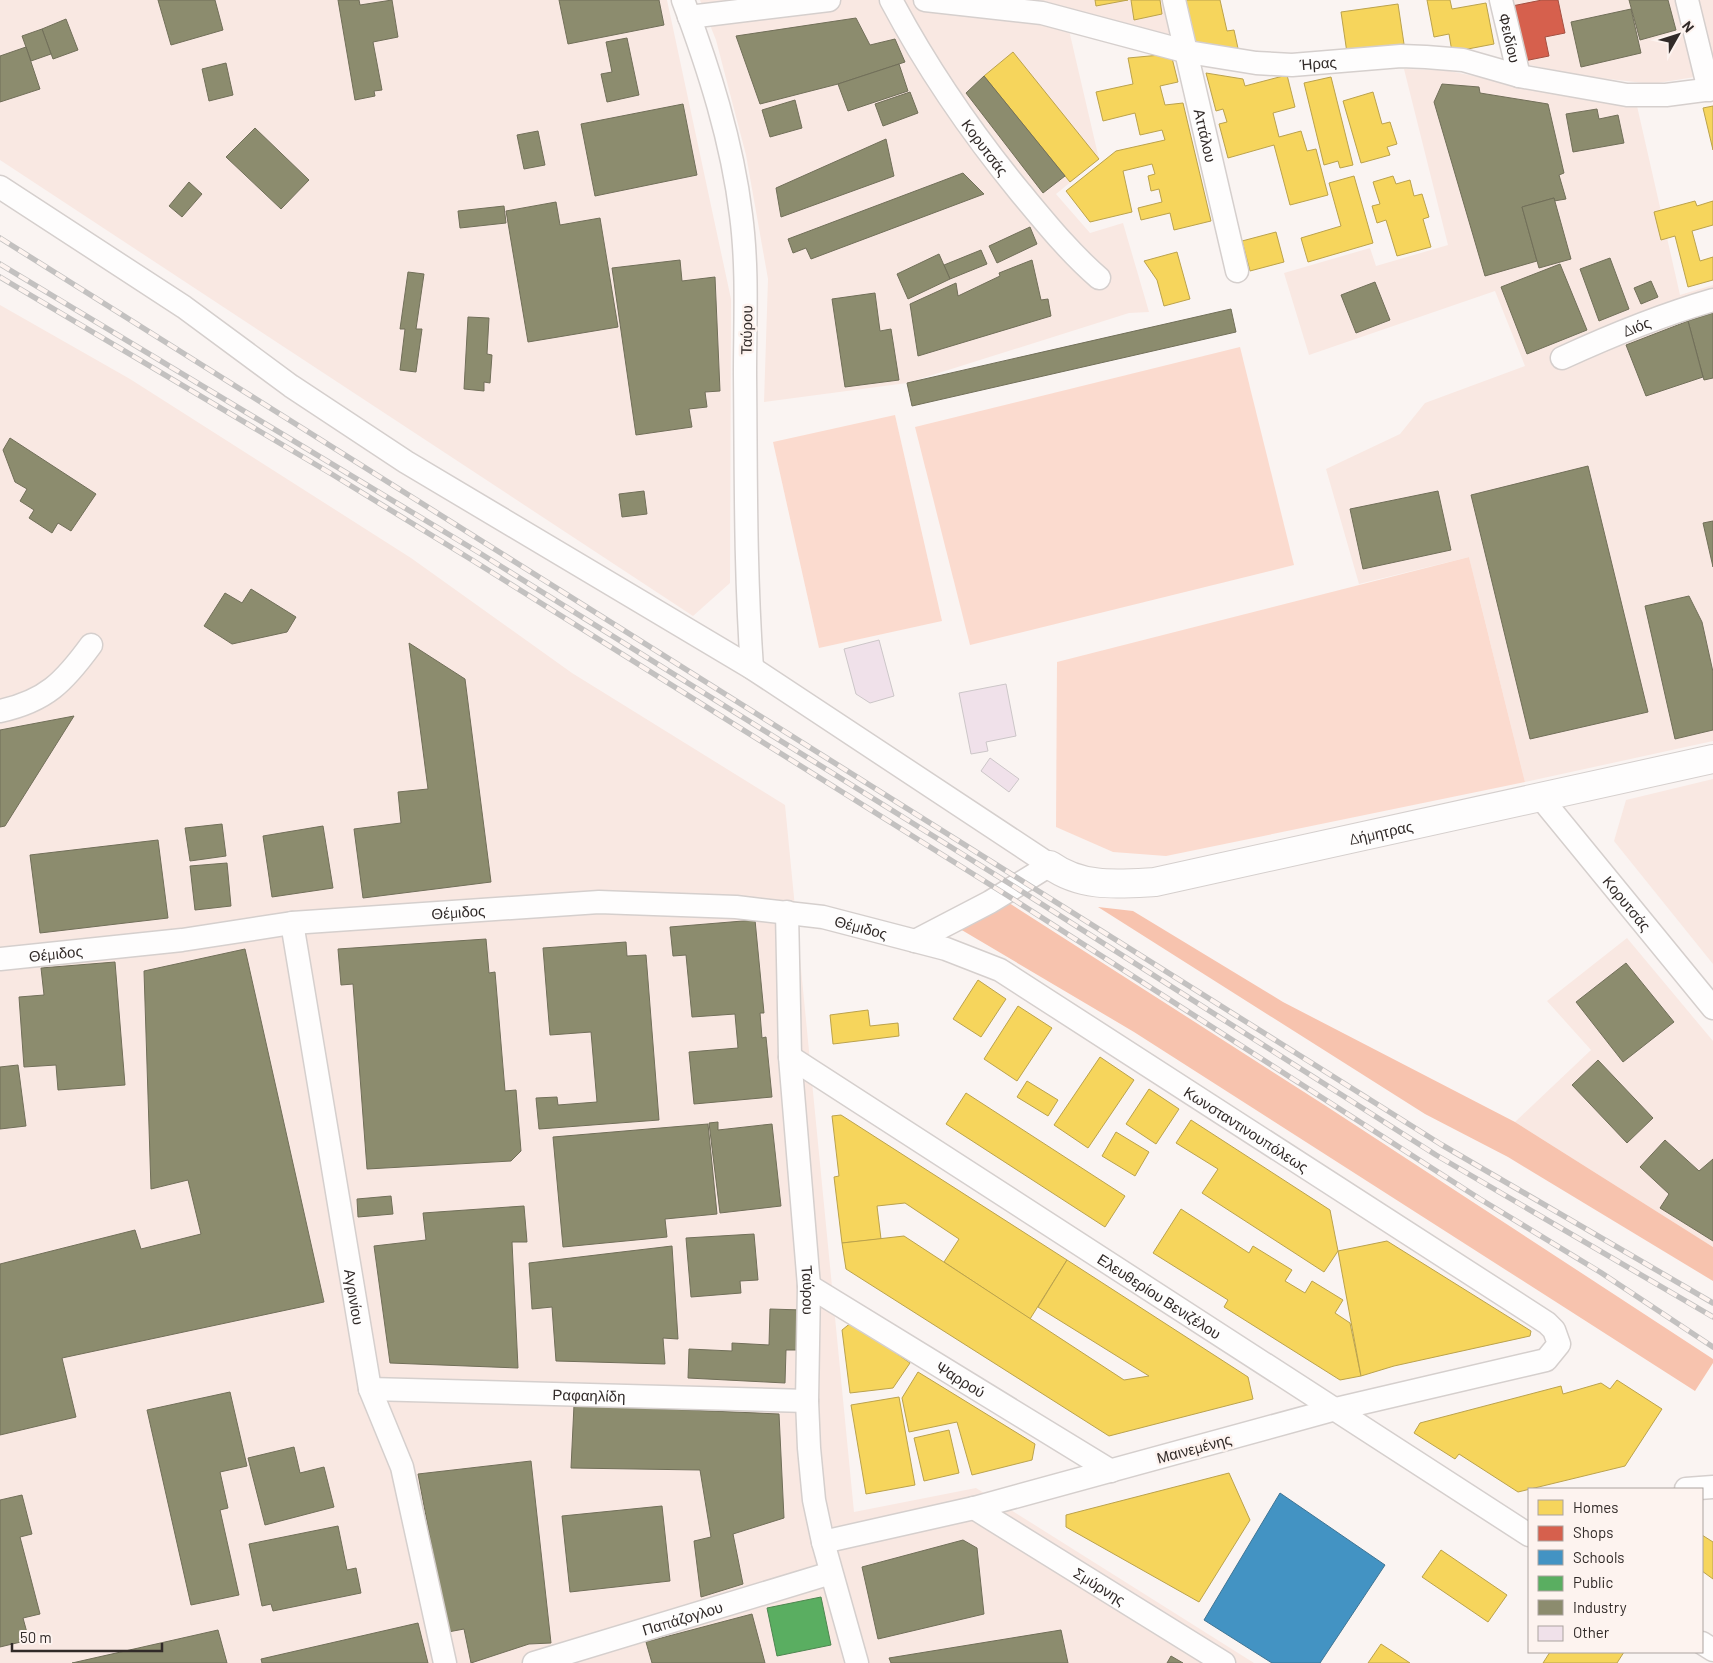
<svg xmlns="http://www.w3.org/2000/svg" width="1713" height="1663" viewBox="0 0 1713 1663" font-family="Barlow,sans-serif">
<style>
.built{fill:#f9e8e2}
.green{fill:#fbdbcf}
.forest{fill:#f7c3ae}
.homes{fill:#f6d55c;stroke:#bba24c}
.shops{fill:#d6604d;stroke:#a45042}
.schools{fill:#4393c3;stroke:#3e7494}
.public{fill:#5aae61;stroke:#4e8650}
.industry{fill:#8c8c6e;stroke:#716f59}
.building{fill:#f0e1ea;stroke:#ccc6c8}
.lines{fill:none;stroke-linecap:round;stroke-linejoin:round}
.minor-casing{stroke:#d5cfcd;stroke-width:25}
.tertiary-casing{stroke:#d5cfcd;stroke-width:30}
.minor{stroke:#fefdfd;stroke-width:22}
.tertiary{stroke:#fefdfd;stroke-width:28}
.rail-casing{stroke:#c3c1c0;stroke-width:5.5}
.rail{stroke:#fdf3ef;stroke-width:4;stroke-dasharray:11;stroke-linecap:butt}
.labels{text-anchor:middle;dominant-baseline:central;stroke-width:5;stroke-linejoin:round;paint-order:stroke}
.street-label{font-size:15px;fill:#312a28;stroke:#fdf3ef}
</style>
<rect width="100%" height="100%" fill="#faf4f2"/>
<g class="built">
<path d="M0 0H667L731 299 730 583 693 616 0 160Z"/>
<path d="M700 0H1165L1175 38 1065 13 1099 159 1056 194 1090 233 1123 223 1149 312 1129 313 907 383 764 402 768 279 746 155 716 40Z"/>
<path d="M1500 0H1713V74L1652 84 1583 76 1515 62Z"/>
<path d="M1404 69 1445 70 1578 98 1637 106 1680 295 1713 285V741L1525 782 1469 557 1359 584 1326 469 1400 434 1425 403 1525 366 1495 291 1309 355 1284 273 1370 248 1376 266 1448 245Z"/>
<path d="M0 305 130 379 411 558 572 673 785 805 854 1512 976 1488 1254 1663H0Z"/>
<path d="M1713 779V964L1614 841 1626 800Z"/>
<path d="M1627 938 1713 1041V1247L1515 1122 1591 1050 1547 1001Z"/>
</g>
<g class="green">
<path d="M1240 347 1294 565 970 645 915 427Z"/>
<path d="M895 415 942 621 819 648 773 442Z"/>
<path d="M1469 557 1525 782 1166 856 1113 852 1056 827 1057 662Z"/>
</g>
<g class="forest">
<path d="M1006 901 1326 1106 1713 1359V1363L1695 1391 1134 1032 960 929Z"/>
<path d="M1098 907 1133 911 1283 1002 1515 1122 1713 1247V1281L1508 1157 1425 1114Z"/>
</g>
<g class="homes">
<path d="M1095 0H1128L1096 6Z"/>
<path d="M1131 0H1160L1162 14 1134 20Z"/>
<path d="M1183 0H1220L1227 31 1234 30 1239 53 1192 44Z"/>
<path d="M1427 0H1450L1452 9 1486 3 1494 44 1452 52 1449 34 1434 37Z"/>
<path d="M1398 4 1404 44 1347 53 1341 12Z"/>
<path d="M1013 52 1099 159 1070 182 984 76Z"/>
<path d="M1171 54 1178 82 1160 86 1165 105 1183 103 1211 221 1174 230 1170 213 1141 220 1138 208 1162 202 1159 189 1151 191 1148 176 1155 174 1152 164 1123 171 1132 212 1090 222 1066 191 1116 151 1165 140 1162 130 1140 135 1135 113 1103 121 1096 92 1133 84 1128 58Z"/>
<path d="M1206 73 1243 79 1245 86 1287 75 1295 107 1273 113 1279 137 1301 131 1307 151 1316 149 1328 195 1290 205 1274 145 1228 158 1219 124 1227 122 1223 109 1216 111Z"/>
<path d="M1331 77 1353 165 1340 168 1338 161 1324 165 1304 83Z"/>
<path d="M1373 92 1382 124 1390 122 1397 144 1387 147 1390 155 1361 163 1343 101Z"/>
<path d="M1713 106V150L1703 108Z"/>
<path d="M1354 176 1373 243 1308 262 1301 238 1341 226 1329 183Z"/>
<path d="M1393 176 1396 184 1410 180 1414 196 1422 194 1429 217 1423 219 1431 247 1397 256 1386 220 1377 223 1372 206 1380 204 1373 182Z"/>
<path d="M1695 201 1697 206 1713 201V225L1692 231 1700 261 1713 257V280L1688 287 1675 236 1661 240 1654 212Z"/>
<path d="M1276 232 1284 262 1250 271 1242 241Z"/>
<path d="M1177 252 1190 299 1164 306 1157 280 1144 261Z"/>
<path d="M978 980 1006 999 981 1037 953 1019Z"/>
<path d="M1018 1006 1052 1028 1017 1081 984 1059Z"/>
<path d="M868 1010 870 1026 898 1023 899 1036 833 1044 830 1015Z"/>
<path d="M1100 1057 1134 1080 1088 1148 1054 1125Z"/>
<path d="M1027 1081 1058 1100 1048 1116 1017 1097Z"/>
<path d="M1149 1089 1179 1109 1156 1144 1126 1124Z"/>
<path d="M966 1093 1125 1196 1105 1227 946 1124Z"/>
<path d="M841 1115 1067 1260 1030 1319 944 1262 959 1239 905 1203 877 1206 881 1239 842 1243 834 1177 839 1176 832 1116Z"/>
<path d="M1191 1120 1330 1210 1338 1251 1324 1272 1202 1193 1218 1169 1176 1143Z"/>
<path d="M1116 1132 1149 1152 1135 1176 1102 1156Z"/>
<path d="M1181 1209 1249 1253 1253 1246 1292 1270 1285 1281 1305 1293 1312 1281 1343 1300 1335 1313 1350 1323 1361 1376 1340 1380 1224 1307 1228 1300 1153 1253Z"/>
<path d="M904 1236 1124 1380 1149 1376 1038 1307 1067 1260 1248 1377 1253 1399 1109 1436 846 1269 842 1243Z"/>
<path d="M1387 1241 1531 1331 1530 1336 1394 1366 1361 1376 1338 1251Z"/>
<path d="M852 1322 910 1363 893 1388 850 1393 842 1330Z"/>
<path d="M918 1372 1035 1444 1032 1460 972 1475 957 1422 909 1432 902 1398Z"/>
<path d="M1617 1380 1662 1409 1625 1466 1518 1492 1459 1454 1455 1459 1414 1433 1420 1423 1561 1386 1563 1394 1601 1383 1610 1389Z"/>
<path d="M899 1397 915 1485 866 1494 851 1405Z"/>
<path d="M949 1430 959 1473 924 1481 914 1438Z"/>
<path d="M1229 1473 1250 1520 1199 1602 1066 1527V1515Z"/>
<path d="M1702 1535 1713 1542V1579L1702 1571Z"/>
<path d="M1441 1550 1507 1595 1488 1622 1422 1577Z"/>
<path d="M1381 1644 1410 1663H1368Z"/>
<path d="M1550 1652H1624L1617 1663H1543Z"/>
</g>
<path class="shops" d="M1542 0H1558L1565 33 1545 37 1549 56 1524 61 1512 6Z"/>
<path class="schools" d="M1280 1493 1385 1565 1320 1663H1272L1204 1620Z"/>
<path class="public" d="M821 1597 831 1645 777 1656 767 1608Z"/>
<g class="industry">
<path d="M158 0H215L223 30 171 45Z"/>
<path d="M338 0H359L360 5 392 0 398 37 373 42 382 90 374 91 375 96 355 100Z"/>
<path d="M559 0H659L664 25 568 44Z"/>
<path d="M1629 0H1668L1676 30 1640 40Z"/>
<path d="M1631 9 1641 53 1581 67 1571 22Z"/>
<path d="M856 18 870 45 895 39 905 62 838 84 760 104 736 36Z"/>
<path d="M66 19 78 50 53 59 42 29Z"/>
<path d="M42 29 51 54 31 61 22 36Z"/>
<path d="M627 38 639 95 607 102 601 74 612 72 606 42Z"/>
<path d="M26 47 40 89 0 102V56Z"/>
<path d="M226 63 233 95 209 101 202 69Z"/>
<path d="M899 64 908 91 848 111 838 84Z"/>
<path d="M984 76 1065 176 1043 193 966 93Z"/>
<path d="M1442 84 1479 87 1480 93 1548 104 1564 173 1559 175 1566 199 1554 201V198L1522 207 1537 261 1485 276 1434 102Z"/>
<path d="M910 92 918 113 883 126 875 104Z"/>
<path d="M795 100 802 128 770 137 762 110Z"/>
<path d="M683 104 697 175 595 196 581 124Z"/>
<path d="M1597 109 1599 119 1618 115 1624 143 1573 152 1566 114Z"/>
<path d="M255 128 309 180 281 209 226 157Z"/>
<path d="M538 131 545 165 524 169 517 135Z"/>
<path d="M886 139 894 176 781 217 776 188Z"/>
<path d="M963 173 984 194 811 259 806 248 793 253 788 239Z"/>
<path d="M189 182 202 194 182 217 169 206Z"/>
<path d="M1554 198 1571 259 1539 268 1522 207Z"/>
<path d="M556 202 560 225 600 218 618 327 528 342 506 211Z"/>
<path d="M504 206 506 223 460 228 458 211Z"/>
<path d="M1030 227 1037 244 997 263 989 246Z"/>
<path d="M981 250 987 264 950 279 944 265Z"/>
<path d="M939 254 950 279 908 299 897 274Z"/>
<path d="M1610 258 1629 309 1599 321 1580 269Z"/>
<path d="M680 260 682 281 715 277 720 391 705 392 707 407 689 409 692 427 636 435 612 268Z"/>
<path d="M1032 260 1041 300 1048 299 1051 316 918 356 910 304 956 283 958 296 1000 276 999 273Z"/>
<path d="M1560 264 1587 330 1527 354 1501 287Z"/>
<path d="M408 272 424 274 416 329H422L416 372 400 370 405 329H400Z"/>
<path d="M1651 281 1658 297 1641 304 1634 288Z"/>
<path d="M1375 282 1390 320 1356 333 1341 295Z"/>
<path d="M875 293 880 331 891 329 899 380 845 387 832 299Z"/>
<path d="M1231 309 1236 332 912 406 907 383Z"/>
<path d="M1713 313V378L1704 380 1688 321Z"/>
<path d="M468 317 489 318 487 354 492 355 490 383 484 382V391L464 389Z"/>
<path d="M1688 321 1703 377 1646 396 1626 345Z"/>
<path d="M10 438 96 494 71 531 58 523 52 533 29 518 34 510 20 501 27 489 15 482 3 450Z"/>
<path d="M1588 466 1648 712 1530 739 1471 495Z"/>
<path d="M644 491 647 514 622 517 619 494Z"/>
<path d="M1438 491 1451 550 1363 569 1350 509Z"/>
<path d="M1713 521V567L1703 523Z"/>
<path d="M251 589 296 617 287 632 232 644 204 626 225 593 242 603Z"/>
<path d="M1689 596 1702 622 1713 672V730L1675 739 1645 606Z"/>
<path d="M409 643 465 679 491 882 363 898 354 829 401 823 398 792 428 789Z"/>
<path d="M74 716 5 826 0 827V730Z"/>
<path d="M222 824 226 856 190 861 185 828Z"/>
<path d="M323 826 333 888 272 897 263 836Z"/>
<path d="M158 840 168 918 40 933 30 855Z"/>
<path d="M227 863 231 906 195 910 190 866Z"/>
<path d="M755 920 764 1013H760L762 1038 766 1037 772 1097 694 1104 689 1052 738 1048 735 1014 692 1017 686 955 673 956 670 927Z"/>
<path d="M486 939 489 973 495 972 505 1091 516 1090 521 1151 511 1161 367 1169 353 984 341 985 338 949Z"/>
<path d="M626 942 627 956 646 955 659 1120 539 1129 536 1098 557 1097 558 1105 597 1102 591 1032 550 1035 543 948Z"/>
<path d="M245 949 324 1302 62 1358 76 1417 0 1435V1264L135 1230 141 1249 201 1234 188 1180 151 1189 144 971Z"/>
<path d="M115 962 125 1085 58 1090 56 1065 24 1067 19 997 44 995 41 968Z"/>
<path d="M1626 963 1674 1022 1623 1062 1576 1002Z"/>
<path d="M1598 1060 1653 1118 1627 1143 1572 1085Z"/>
<path d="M18 1065 26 1126 0 1129V1067Z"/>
<path d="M718 1122V1130L772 1124 781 1206 720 1213 709 1123Z"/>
<path d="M708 1124 717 1214 665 1219 667 1237 563 1247 553 1137Z"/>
<path d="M1665 1140 1699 1171 1713 1159V1241L1660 1208 1669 1194 1640 1167Z"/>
<path d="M391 1196 393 1214 358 1217 357 1199Z"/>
<path d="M524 1206 527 1242H512L518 1368 390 1363 374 1246 426 1240 423 1213Z"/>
<path d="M754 1234 758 1280 740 1281 741 1293 691 1297 686 1238Z"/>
<path d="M672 1246 678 1339 663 1338 665 1364 556 1361 552 1307 532 1309 529 1263Z"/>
<path d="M770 1309 802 1310 800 1350H786L785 1383 688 1378 689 1349 732 1351V1343L769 1345Z"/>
<path d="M230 1392 247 1466 220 1472 228 1508 220 1510 239 1595 191 1605 147 1410Z"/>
<path d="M574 1405 779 1414 784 1518 733 1534 743 1584 701 1597 694 1541 711 1537 700 1470 571 1468Z"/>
<path d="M294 1447 300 1473 324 1467 334 1507 265 1525 248 1458Z"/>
<path d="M531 1461 551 1643 529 1644 471 1663 464 1629 448 1632 418 1474Z"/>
<path d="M22 1495 32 1534 20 1537 40 1614 23 1618 29 1640 0 1647V1500Z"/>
<path d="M662 1506 670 1581 570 1592 562 1516Z"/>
<path d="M338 1526 347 1570 356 1568 361 1593 273 1611 271 1604 262 1606 249 1544Z"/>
<path d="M963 1540 977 1548 984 1614 878 1639 862 1567Z"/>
<path d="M752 1614 765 1663H652L646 1642Z"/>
<path d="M418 1623 428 1663H262L261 1659Z"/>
<path d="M218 1630 227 1663H72Z"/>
<path d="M1061 1630 1068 1663H891L889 1658Z"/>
<path d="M1171 1656 1183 1663H1167Z"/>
</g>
<g class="building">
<path d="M879 640 894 696 870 703 856 694 844 649Z"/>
<path d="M1006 684 1016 736 986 742 988 751 971 754 959 693Z"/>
<path d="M990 758 1019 779 1009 792 981 771Z"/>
</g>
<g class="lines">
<defs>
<g id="minor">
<path d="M683 0C709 69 732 141 741 215 748 268 745 321 745 374 746 472 745 570 752 668"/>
<path id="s1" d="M891 0C927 68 971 132 1020 192 1045 222 1069 252 1099 278"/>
<path id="s2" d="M925 0 1042 13 1188 52 1256 63 1292 65 1401 56 1426 57 1463 60 1519 76 1627 95H1666L1713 89"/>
<path id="s3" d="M1174 0 1237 271"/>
<path id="s4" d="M1501 0 1519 76"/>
<path d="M1687 0 1709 90"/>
<path d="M689 17 829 0"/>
<path d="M0 187 184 307 291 386 406 462 752 668 1050 865 990 902 915 941"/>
<path id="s5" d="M1562 358C1612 335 1661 315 1713 300"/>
<path d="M0 711C46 701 64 682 91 645"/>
<path id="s6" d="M1541 798 1713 1008"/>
<path id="s7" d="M787 912 790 1057 809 1286 807 1401 809 1448 814 1500 823 1542 857 1663"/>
<path id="s8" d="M292 923 370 1389 402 1467 445 1663"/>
<path id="s9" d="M0 959 182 940 292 923 599 902 736 907 823 917 946 949 1000 970 1547 1323 1554 1330 1559 1344 1546 1360 1336 1409 974 1508 823 1542"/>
<path id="s10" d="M790 1057 1529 1535"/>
<path id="s11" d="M809 1286 1111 1471"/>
<path id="s12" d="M370 1389 807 1401"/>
<path d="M1686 1489 1713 1487"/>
<path id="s13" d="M974 1508 1224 1663"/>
<path d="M1702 1643 1713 1650"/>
<path id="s14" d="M534 1663 831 1573"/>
</g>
<g id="tertiary">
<path id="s15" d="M1050 865C1082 888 1118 884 1155 882L1713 759"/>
</g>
</defs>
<use href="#minor" class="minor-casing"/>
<use href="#tertiary" class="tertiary-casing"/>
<use href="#minor" class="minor"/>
<use href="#tertiary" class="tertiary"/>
<defs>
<g id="rail">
<path d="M0 238 1442 1145 1713 1303"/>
<path d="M0 264 478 552 1015 887 1436 1155 1713 1317"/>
<path d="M0 277 330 473 472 560 1005 894 1480 1199 1600 1272 1713 1347"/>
</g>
</defs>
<use href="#rail" class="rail-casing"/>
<use href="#rail" class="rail"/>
</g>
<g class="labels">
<g class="street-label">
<text stroke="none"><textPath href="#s4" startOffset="39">Φειδίου</textPath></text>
<text stroke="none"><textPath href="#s2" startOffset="400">Ήρας</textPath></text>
<text stroke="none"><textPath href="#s3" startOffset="139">Αττάλου</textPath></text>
<text stroke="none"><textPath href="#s1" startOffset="175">Κορυτσάς</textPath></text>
<text stroke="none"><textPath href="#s5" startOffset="81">Διός</textPath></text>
<text transform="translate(746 330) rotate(-89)">Ταύρου</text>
<text stroke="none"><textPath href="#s15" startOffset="340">Δήμητρας</textPath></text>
<text stroke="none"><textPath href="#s6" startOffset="136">Κορυτσάς</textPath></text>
<text stroke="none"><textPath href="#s9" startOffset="461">Θέμιδος</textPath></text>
<text stroke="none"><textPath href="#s9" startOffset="866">Θέμιδος</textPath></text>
<text stroke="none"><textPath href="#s9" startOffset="56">Θέμιδος</textPath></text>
<text stroke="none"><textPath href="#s9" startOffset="1305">Κωνσταντινουπόλεως</textPath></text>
<text stroke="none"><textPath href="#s7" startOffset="379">Ταύρου</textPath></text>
<text stroke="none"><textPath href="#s8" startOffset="379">Αγρινίου</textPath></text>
<text stroke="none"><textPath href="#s10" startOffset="440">Ελευθερίου Βενιζέλου</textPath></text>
<text stroke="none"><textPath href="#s11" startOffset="178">Ψαρρού</textPath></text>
<text stroke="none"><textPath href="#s12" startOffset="219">Ραφαηλίδη</textPath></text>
<text transform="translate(1194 1448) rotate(-15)">Μαινεμένης</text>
<text stroke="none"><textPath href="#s13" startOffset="148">Σμύρνης</textPath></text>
<text stroke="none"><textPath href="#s14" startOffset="155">Παπάζογλου</textPath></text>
</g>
</g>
<rect x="1528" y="1488" width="175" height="165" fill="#fdf3ef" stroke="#aba39f"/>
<rect x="1538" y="1500" width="25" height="15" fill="#f6d55c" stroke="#aba39f"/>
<text x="1573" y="1513" font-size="15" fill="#312a28">Homes</text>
<rect x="1538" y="1526" width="25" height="15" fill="#d6604d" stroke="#aba39f"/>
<text x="1573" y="1538" font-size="15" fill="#312a28">Shops</text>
<rect x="1538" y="1550" width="25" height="15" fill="#4393c3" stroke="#aba39f"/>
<text x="1573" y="1563" font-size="15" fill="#312a28">Schools</text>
<rect x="1538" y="1576" width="25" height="15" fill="#5aae61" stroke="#aba39f"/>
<text x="1573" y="1588" font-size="15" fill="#312a28">Public</text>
<rect x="1538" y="1600" width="25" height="15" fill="#8c8c6e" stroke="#aba39f"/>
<text x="1573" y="1613" font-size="15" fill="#312a28">Industry</text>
<rect x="1538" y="1626" width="25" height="15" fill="#f0e1ea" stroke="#aba39f"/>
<text x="1573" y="1638" font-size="15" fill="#312a28">Other</text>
<g transform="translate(1678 35) rotate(51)" stroke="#fdf3ef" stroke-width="4" paint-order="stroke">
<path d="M0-4L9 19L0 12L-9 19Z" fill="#312a28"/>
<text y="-8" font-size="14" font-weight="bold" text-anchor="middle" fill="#312a28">N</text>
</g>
<path d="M12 1643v8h150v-8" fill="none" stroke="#312a28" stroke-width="2.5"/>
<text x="20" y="1643" font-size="15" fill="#312a28" stroke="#fdf3ef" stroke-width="4" paint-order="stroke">50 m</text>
</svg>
